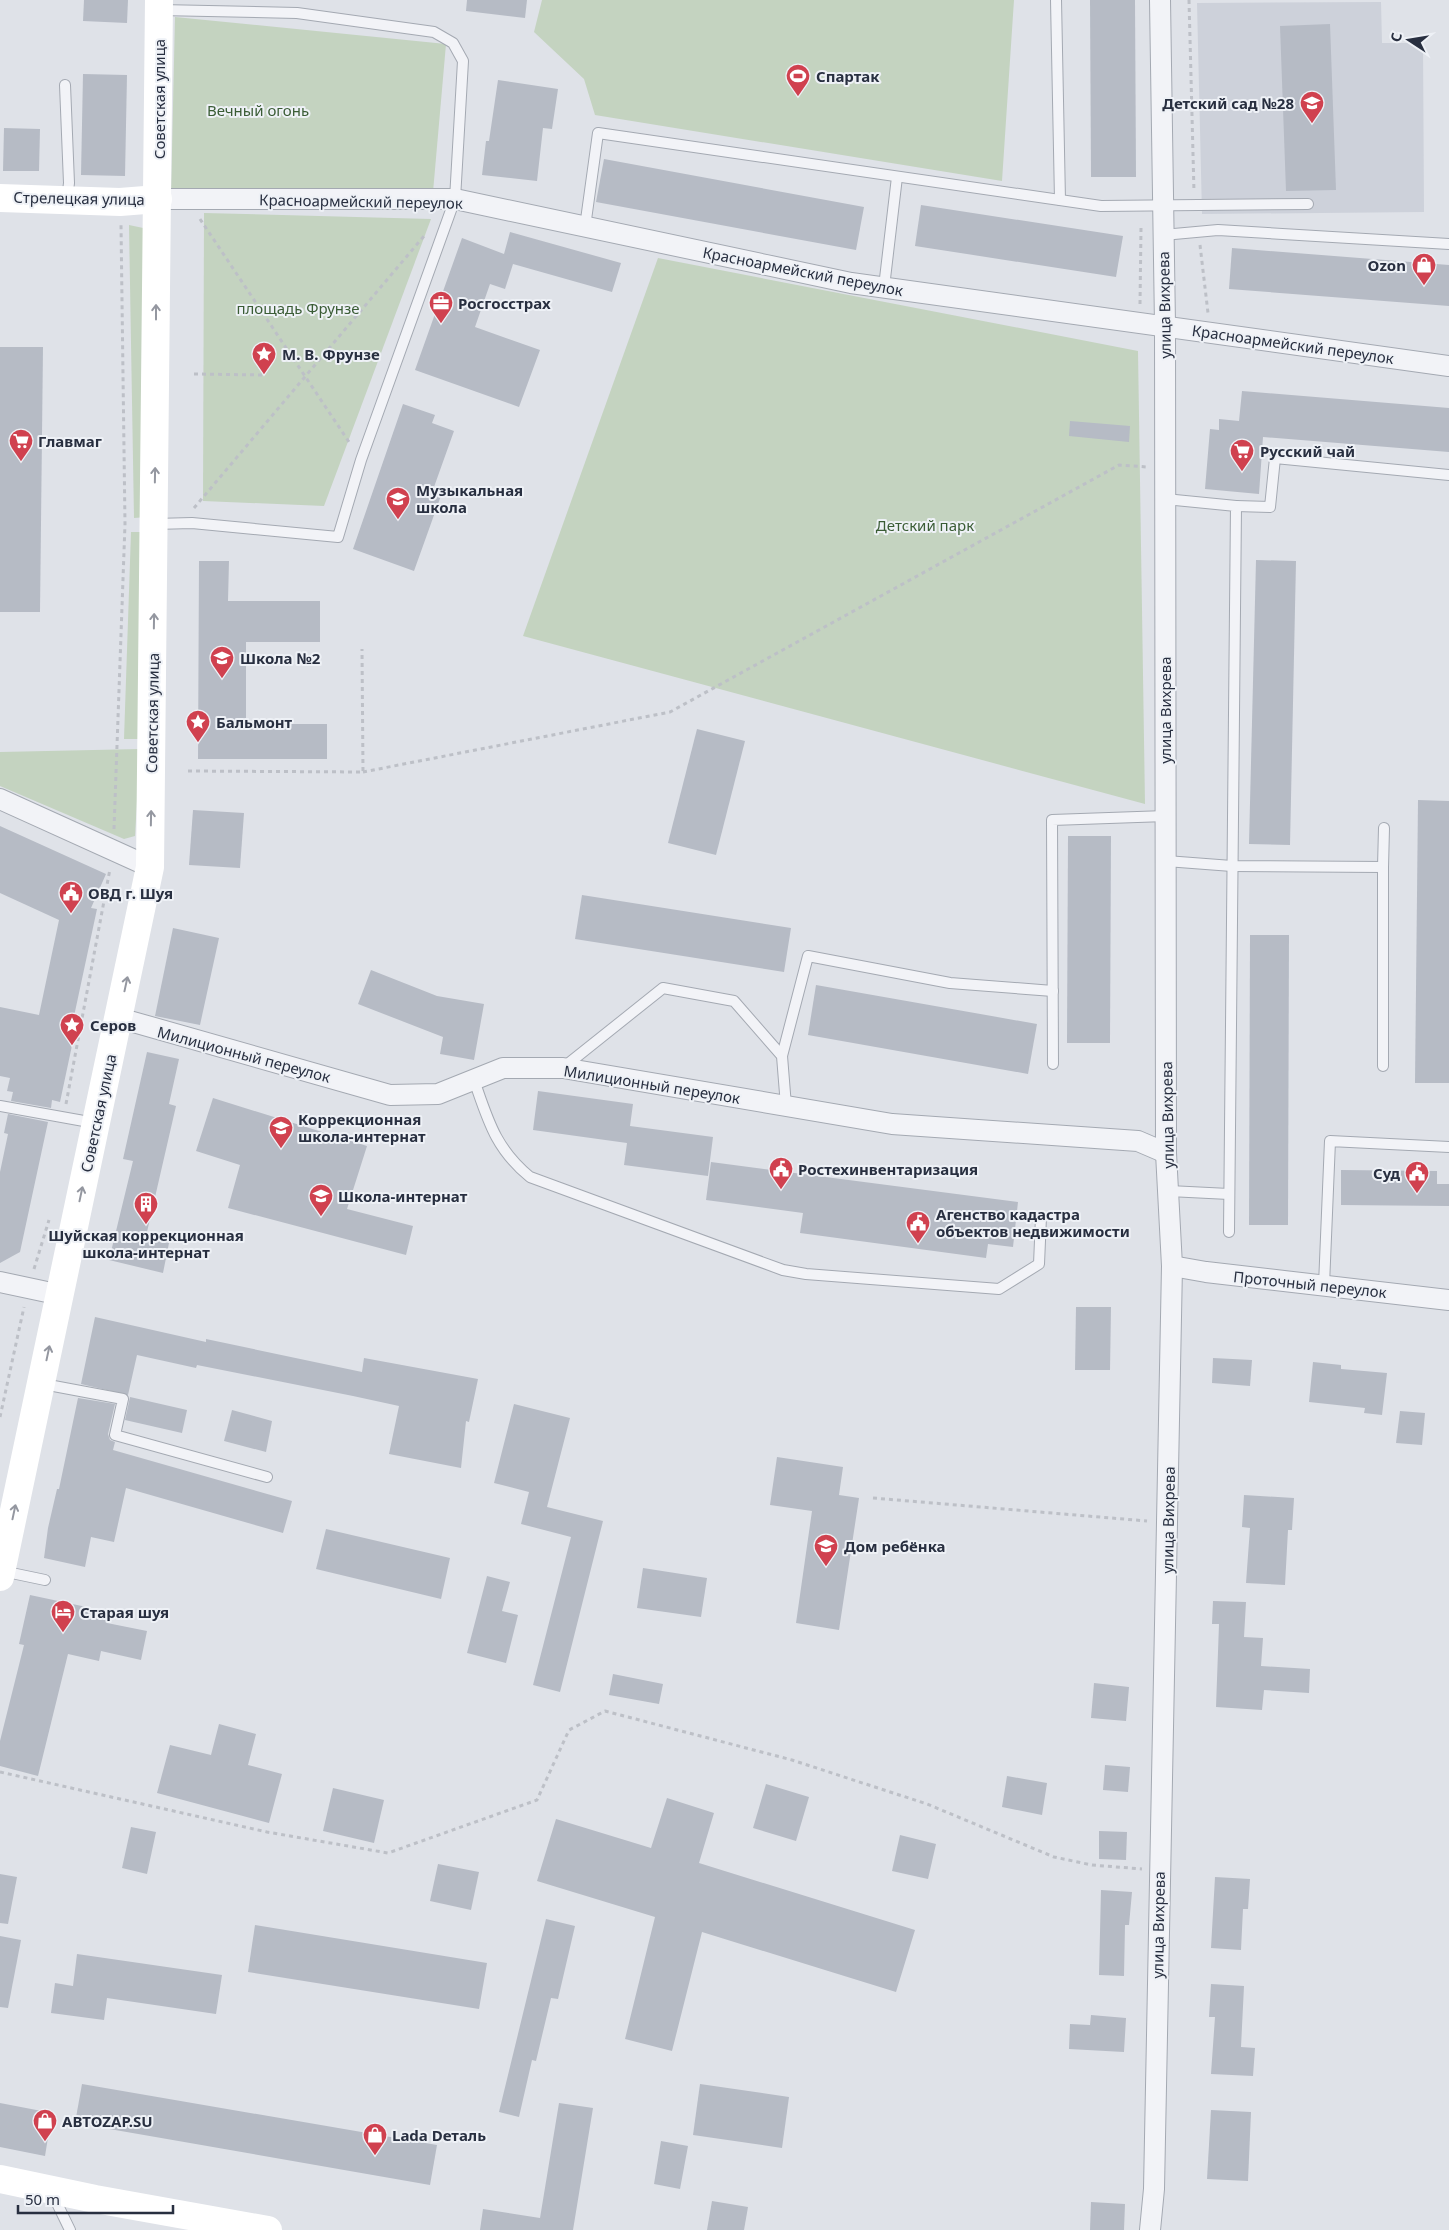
<svg xmlns="http://www.w3.org/2000/svg" width="1449" height="2230" viewBox="0 0 1449 2230" font-family="'Noto Sans',sans-serif">
<style>
.built{fill:#cdd1da}
.green{fill:#c4d3c0}
.building{fill:#b6bbc5}
.lines{fill:none;stroke-linecap:round;stroke-linejoin:round}
.lane-casing{stroke:#a4a9b2;stroke-width:12}
.street-casing{stroke:#a4a9b2;stroke-width:22}
.path{stroke:#bdc0c7;stroke-width:3;stroke-dasharray:4 4;stroke-linecap:butt}
.lane{stroke:#f2f3f7;stroke-width:10}
.street{stroke:#f2f3f7;stroke-width:20}
.secondary{stroke:#fff;stroke-width:28}
.oneway{stroke:#9497a0}
.labels{text-anchor:middle;dominant-baseline:central;stroke-width:4;stroke-linejoin:round;paint-order:stroke}
.poi-label{font-size:15px;font-weight:bold;fill:#282f40;stroke:#eef1f6;text-anchor:start}
.street-label{font-size:15px;fill:#282f40;stroke:#eef1f6}
.park-label{font-size:15px;fill:#3a5c35;stroke:#eef1f6}
</style>
<rect width="100%" height="100%" fill="#dfe2e8"/>
<path class="built" d="M1381 2 1382 43H1423L1424 212 1202 214 1197 3Z"/>
<g class="green">
<path d="M542 0H1014L1002 181 595 115 584 79 534 32Z"/>
<path d="M175 17 446 44 433 192 171 195Z"/>
<path d="M204 213 431 219 324 506 203 501Z"/>
<path d="M129 225 148 229 147 517 134 518Z"/>
<path d="M658 258 1138 351 1145 804 523 636Z"/>
<path d="M131 532H146L141 739H124Z"/>
<path d="M140 749 135 836 124 839 0 786V752Z"/>
</g>
<g class="building">
<path d="M84 0H128L127 23 83 21Z"/>
<path d="M467 0H527L525 18 466 11Z"/>
<path d="M1090 0H1135L1136 177H1091Z"/>
<path d="M1330 24 1336 190 1286 191 1280 26Z"/>
<path d="M83 74 127 75 125 176 81 175Z"/>
<path d="M498 80 558 89 552 129 543 128 537 181 482 175 486 141H489Z"/>
<path d="M4 128 40 129 39 171H3Z"/>
<path d="M604 159 864 207 856 250 596 202Z"/>
<path d="M921 205 1123 236 1116 277 915 246Z"/>
<path d="M510 232 621 263 612 292 513 264 505 289 490 284 475 327 540 350 519 407 415 370 462 238 504 254Z"/>
<path d="M1232 248 1449 265V306L1229 289Z"/>
<path d="M0 347H43L40 612H0Z"/>
<path d="M1242 391 1449 408V452L1263 437 1259 494 1205 489 1210 429 1219 430V419L1239 421Z"/>
<path d="M403 404 435 415 432 423 454 431 434 487 443 490 414 571 353 549Z"/>
<path d="M1070 421 1130 426 1129 442 1069 436Z"/>
<path d="M1256 560 1296 561 1290 845 1249 844Z"/>
<path d="M199 561H229L228 601H320V642H246V724H327V759H198Z"/>
<path d="M697 729 745 741 716 855 668 843Z"/>
<path d="M1418 800 1449 801V1083H1415Z"/>
<path d="M193 810 244 813 240 868 189 865Z"/>
<path d="M0 826 106 874 91 908 97 909 70 1035 74 1036 60 1102 52 1100 51 1108 11 1101 13 1092 7 1091 10 1078 0 1076V1007L39 1015 59 920 0 893Z"/>
<path d="M1068 836H1111L1110 1043H1067Z"/>
<path d="M582 895 791 928 784 972 575 939Z"/>
<path d="M173 928 219 938 200 1025 155 1016Z"/>
<path d="M1250 935H1289L1288 1225H1249Z"/>
<path d="M371 970 437 996 484 1004 474 1060 440 1054 443 1037 358 1004Z"/>
<path d="M816 985 1037 1024 1028 1074 808 1035Z"/>
<path d="M147 1052 179 1059 169 1104 176 1106 147 1232 170 1238 163 1273 109 1260 133 1161 123 1159Z"/>
<path d="M538 1091 633 1104 630 1126 713 1137 708 1176 624 1165 627 1143 533 1130Z"/>
<path d="M213 1098 367 1146 347 1209 413 1226 406 1255 228 1208 240 1165 196 1151Z"/>
<path d="M8 1114 48 1122 20 1252 0 1263V1172L8 1134 4 1133Z"/>
<path d="M711 1162 1018 1202 1013 1247 988 1244 986 1258 800 1233 803 1213 706 1200Z"/>
<path d="M1341 1170 1437 1171V1184H1449V1206L1341 1205Z"/>
<path d="M1076 1307H1111L1110 1370H1075Z"/>
<path d="M95 1317 206 1342V1339L362 1372 364 1358 478 1379 469 1422 466 1421 461 1468 389 1454 399 1406 353 1396 197 1365 196 1368 137 1355 128 1395 81 1384Z"/>
<path d="M1213 1358 1252 1360 1250 1386 1212 1383Z"/>
<path d="M1313 1362 1341 1365V1369L1387 1373 1382 1415 1364 1413 1365 1408 1309 1402Z"/>
<path d="M130 1397 187 1410 182 1433 125 1420Z"/>
<path d="M78 1398 115 1404 108 1434 110 1440 115 1442 113 1450 292 1501 283 1533 126 1488 114 1542 91 1537 85 1567 44 1558 48 1528 57 1489H59Z"/>
<path d="M514 1404 570 1418 547 1507 603 1521 560 1692 533 1685 571 1537 521 1524 529 1492 494 1483Z"/>
<path d="M232 1410 272 1421 266 1452 224 1441Z"/>
<path d="M1400 1411 1425 1413 1422 1445 1396 1443Z"/>
<path d="M777 1457 843 1467 839 1495 859 1498 839 1630 796 1623 812 1511 770 1505Z"/>
<path d="M1244 1495 1294 1498 1292 1530H1288L1285 1585 1246 1583 1250 1528 1242 1527Z"/>
<path d="M326 1529 450 1558 441 1599 316 1569Z"/>
<path d="M643 1568 707 1578 701 1617 637 1608Z"/>
<path d="M487 1576 510 1582 502 1611 518 1615 506 1663 467 1653Z"/>
<path d="M30 1595 110 1612 107 1623 147 1631 141 1660 101 1651 99 1661 68 1654 38 1776 0 1766V1741L24 1645 19 1644Z"/>
<path d="M1213 1601 1246 1602 1244 1637 1263 1638 1261 1666 1310 1669 1309 1693 1264 1690 1262 1710 1216 1707 1219 1624H1212Z"/>
<path d="M613 1674 663 1684 659 1704 609 1695Z"/>
<path d="M1094 1683 1129 1687 1126 1721 1091 1718Z"/>
<path d="M219 1724 256 1734 248 1765 282 1774 269 1823 157 1793 170 1745 211 1755Z"/>
<path d="M1105 1765 1130 1767 1128 1792 1103 1790Z"/>
<path d="M1007 1776 1047 1783 1042 1815 1002 1807Z"/>
<path d="M766 1784 809 1797 796 1841 753 1828Z"/>
<path d="M333 1788 384 1800 374 1843 323 1831Z"/>
<path d="M667 1798 714 1813 699 1863 915 1930 896 1992 702 1932 672 2051 625 2039 655 1917 537 1881 556 1819 651 1848Z"/>
<path d="M131 1827 156 1832 147 1874 122 1868Z"/>
<path d="M1099 1831 1127 1832 1126 1860 1099 1859Z"/>
<path d="M900 1835 936 1844 928 1879 892 1871Z"/>
<path d="M438 1864 479 1872 471 1910 430 1901Z"/>
<path d="M0 1874 17 1877 8 1924 0 1923Z"/>
<path d="M1215 1877 1250 1879 1248 1909H1243L1241 1950 1211 1948Z"/>
<path d="M1101 1890 1132 1892 1129 1925H1125L1124 1976 1099 1975Z"/>
<path d="M546 1919 575 1926 558 1999 551 1998 536 2061 532 2060 519 2117 499 2112Z"/>
<path d="M255 1925 487 1963 479 2009 248 1972Z"/>
<path d="M0 1936 21 1940 8 2008 0 2007Z"/>
<path d="M77 1954 222 1975 216 2014 107 1998 104 2020 51 2013 55 1983 73 1986Z"/>
<path d="M1211 1984 1244 1986 1241 2047 1255 2048 1253 2076 1211 2074 1215 2017H1209Z"/>
<path d="M1091 2015 1126 2018 1124 2052 1069 2049 1070 2024 1090 2025Z"/>
<path d="M82 2084 437 2145 430 2185 75 2123Z"/>
<path d="M700 2084 789 2097 782 2148 693 2135Z"/>
<path d="M0 2103 52 2113 45 2156 0 2147Z"/>
<path d="M559 2103 593 2108 573 2230H480L483 2209 540 2218Z"/>
<path d="M1211 2110 1251 2112 1248 2181 1207 2179Z"/>
<path d="M661 2141 688 2146 680 2189 654 2184Z"/>
<path d="M712 2201 748 2207 744 2230H707Z"/>
<path d="M1091 2202 1125 2204 1124 2230H1090Z"/>
</g>
<g class="lines">
<defs>
<g id="lane">
<path d="M1056 0 1060 200"/>
<path d="M65 85 69 183 67 199"/>
<path d="M585 227 598 133 1101 206 1308 204"/>
<path d="M1163 235 1218 230 1449 244"/>
<path d="M884 287 897 177"/>
<path d="M1165 499 1236 506 1229 1232"/>
<path d="M1236 506 1270 507 1275 458 1449 475"/>
<path d="M155 524 192 523 338 537 361 460 455 199 463 61 453 43 434 32 297 13 160 10"/>
<path d="M1166 861 1232 866 1383 867V1066"/>
<path d="M1383 867 1384 828"/>
<path d="M782 1056 808 956 950 983 1053 991"/>
<path d="M1053 1064 1052 820 1166 816"/>
<path d="M564 1067 663 988 734 1001 782 1056 786 1106"/>
<path d="M474 1080C488 1120 495 1148 530 1177L783 1270 806 1274 999 1289 1039 1264 1041 1217"/>
<path d="M0 1106 95 1123"/>
<path d="M1169 1191 1229 1194"/>
<path d="M1324 1285 1330 1141 1449 1147"/>
<path d="M43 1384 123 1399 115 1435 267 1477"/>
<path d="M2 1571 45 1580"/>
<path d="M52 2193 70 2230"/>
</g>
<g id="street">
<path d="M158 199H455L851 283 1449 366"/>
<path d="M0 799 150 867"/>
<path d="M119 1018 390 1095 438 1094 503 1068H563L892 1124 1138 1141 1166 1153"/>
<path d="M1172 1266 1206 1272 1449 1300"/>
<path d="M0 1282 61 1295"/>
<path d="M1150 2230 1154 2189 1172 1266 1166 1153 1165 325 1160 0"/>
</g>
</defs>
<use href="#lane" class="lane-casing"/>
<use href="#street" class="street-casing"/>
<g class="path">
<path d="M1189 0 1194 192"/>
<path d="M200 219 351 445"/>
<path d="M1200 245 1208 313"/>
<path d="M1140 304 1141 228"/>
<path d="M194 374 264 375"/>
<path d="M194 508 424 236"/>
<path d="M188 771 363 772 362 649"/>
<path d="M363 772 670 712 1119 465 1147 467"/>
<path d="M114 829 125 524 121 225"/>
<path d="M66 1104 110 869"/>
<path d="M34 1269 49 1220"/>
<path d="M0 1417 24 1307"/>
<path d="M873 1498 1147 1521"/>
<path d="M0 1772 267 1832 388 1853 537 1800 569 1730 605 1711 792 1760 927 1804 1054 1857 1092 1865 1142 1869"/>
</g>
<use href="#lane" class="lane"/>
<use href="#street" class="street"/>
<g class="secondary">
<path d="M0 198 120 202 158 199"/>
<path d="M0 1577 150 867 159 0"/>
<path d="M0 2179 95 2199 268 2230"/>
</g>
</g>
<defs><path id="oneway-shaft" d="M-6 0H5M1.5-3L5.5 0L1.5 3" fill="none" stroke-width="1.6" stroke-linecap="round" stroke-linejoin="round" transform="scale(1.25)"/></defs>
<g class="oneway">
<use href="#oneway-shaft" transform="translate(156 312) rotate(-90)"/>
<use href="#oneway-shaft" transform="translate(155 475) rotate(-89)"/>
<use href="#oneway-shaft" transform="translate(154 621) rotate(-89)"/>
<use href="#oneway-shaft" transform="translate(151 818) rotate(-89)"/>
<use href="#oneway-shaft" transform="translate(126 984) rotate(-78)"/>
<use href="#oneway-shaft" transform="translate(81 1194) rotate(-78)"/>
<use href="#oneway-shaft" transform="translate(48 1353) rotate(-78)"/>
<use href="#oneway-shaft" transform="translate(14 1512) rotate(-78)"/>
</g>
<defs>
<symbol id="stadium-pin" viewBox="-11 -11 22 30"><path d="M0 17L-7.5 6A9.5 9.5 0 1 1 7.5 6Z" fill="#d0414f" stroke="#eef1f6"/><path d="M0-5a6.5 5 0 1 0 0 10a6.5 5 0 1 0 0-10ZM-3.5-1.8h7v3.6h-7Z" fill="#fff"/></symbol>
<symbol id="school-pin" viewBox="-11 -11 22 30"><path d="M0 17L-7.5 6A9.5 9.5 0 1 1 7.5 6Z" fill="#d0414f" stroke="#eef1f6"/><path d="M0-5L7-2L0 1L-7-2ZM-4 1L0 2.5L4 1V4Q0 6-4 4Z" fill="#fff"/></symbol>
<symbol id="shop-pin" viewBox="-11 -11 22 30"><path d="M0 17L-7.5 6A9.5 9.5 0 1 1 7.5 6Z" fill="#d0414f" stroke="#eef1f6"/><path d="M-5-2.5h2.3a2.7 3.5 0 0 1 5.4 0H5L5.5 6h-11ZM-1.5-2.5h3a1.5 2.3 0 0 0-3 0Z" fill="#fff"/></symbol>
<symbol id="office-pin" viewBox="-11 -11 22 30"><path d="M0 17L-7.5 6A9.5 9.5 0 1 1 7.5 6Z" fill="#d0414f" stroke="#eef1f6"/><path d="M-6-3h4V-5.5h4V-3h4V5H-6ZM-1-4.5V-3h2v-1.5ZM-6 0V1H6V0Z" fill="#fff"/></symbol>
<symbol id="sight-pin" viewBox="-11 -11 22 30"><path d="M0 17L-7.5 6A9.5 9.5 0 1 1 7.5 6Z" fill="#d0414f" stroke="#eef1f6"/><path d="M0-6L1.8-2.2L6-1.7L2.9 1.2L3.7 5.4L0 3.3L-3.7 5.4L-2.9 1.2L-6-1.7L-1.8-2.2Z" fill="#fff"/></symbol>
<symbol id="supermarket-pin" viewBox="-11 -11 22 30"><path d="M0 17L-7.5 6A9.5 9.5 0 1 1 7.5 6Z" fill="#d0414f" stroke="#eef1f6"/><path d="M-6-5.5h2.5l.6 2H6L4.5 2H-2.5L-4.4-4H-6ZM-1.5 3.2a1.3 1.3 0 1 0 .1 0ZM3 3.2a1.3 1.3 0 1 0 .1 0Z" fill="#fff"/></symbol>
<symbol id="civic-pin" viewBox="-11 -11 22 30"><path d="M0 17L-7.5 6A9.5 9.5 0 1 1 7.5 6Z" fill="#d0414f" stroke="#eef1f6"/><path d="M-.6-6.5H3V-4.5H.6V-3L4-1V1h2V6H-6V1h2V-1L-.6-3ZM-1.2 2.5V6h2.4V2.5Z" fill="#fff"/></symbol>
<symbol id="building-pin" viewBox="-11 -11 22 30"><path d="M0 17L-7.5 6A9.5 9.5 0 1 1 7.5 6Z" fill="#d0414f" stroke="#eef1f6"/><path d="M-4-6H4V6H1V3H-1V6H-4ZM-2.5-4.3h1.7v1.8h-1.7ZM.8-4.3h1.7v1.8H.8ZM-2.5-1h1.7V.8h-1.7ZM.8-1h1.7V.8H.8Z" fill="#fff"/></symbol>
<symbol id="hotel-pin" viewBox="-11 -11 22 30"><path d="M0 17L-7.5 6A9.5 9.5 0 1 1 7.5 6Z" fill="#d0414f" stroke="#eef1f6"/><path d="M-6-4.5h1.5V1H6V5H4.5V3h-9V5H-6ZM-4 0a1.8 1.8 0 1 1 3.6 0ZM.5 0V-2.5h3Q6-2.5 6 0Z" fill="#fff"/></symbol>
</defs>
<g fill-rule="evenodd">
<use href="#stadium-pin" x="784" y="62" width="28" height="38"/>
<use href="#school-pin" x="1298" y="89" width="28" height="38"/>
<use href="#shop-pin" x="1410" y="251" width="28" height="38"/>
<use href="#office-pin" x="427" y="289" width="28" height="38"/>
<use href="#sight-pin" x="250" y="340" width="28" height="38"/>
<use href="#supermarket-pin" x="7" y="427" width="28" height="38"/>
<use href="#supermarket-pin" x="1228" y="437" width="28" height="38"/>
<use href="#school-pin" x="384" y="485" width="28" height="38"/>
<use href="#school-pin" x="208" y="644" width="28" height="38"/>
<use href="#sight-pin" x="184" y="708" width="28" height="38"/>
<use href="#civic-pin" x="57" y="879" width="28" height="38"/>
<use href="#sight-pin" x="58" y="1011" width="28" height="38"/>
<use href="#school-pin" x="267" y="1114" width="28" height="38"/>
<use href="#civic-pin" x="767" y="1155" width="28" height="38"/>
<use href="#civic-pin" x="1403" y="1159" width="28" height="38"/>
<use href="#school-pin" x="307" y="1182" width="28" height="38"/>
<use href="#building-pin" x="132" y="1190" width="28" height="38"/>
<use href="#civic-pin" x="904" y="1209" width="28" height="38"/>
<use href="#school-pin" x="812" y="1532" width="28" height="38"/>
<use href="#hotel-pin" x="49" y="1598" width="28" height="38"/>
<use href="#shop-pin" x="31" y="2107" width="28" height="38"/>
<use href="#shop-pin" x="361" y="2121" width="28" height="38"/>
</g>
<g class="labels">
<g class="poi-label">
<text x="816" y="76">Спартак</text>
<text x="1294" y="103" text-anchor="end">Детский сад №28</text>
<text x="1406" y="265" text-anchor="end">Ozon</text>
<text x="458" y="303">Росгосстрах</text>
<text x="282" y="354">М. В. Фрунзе</text>
<text x="38" y="441">Главмаг</text>
<text x="1260" y="451">Русский чай</text>
<text x="416" y="490">Музыкальная<tspan x="416" dy="17">школа</tspan></text>
<text x="240" y="658">Школа №2</text>
<text x="216" y="722">Бальмонт</text>
<text x="88" y="893">ОВД г. Шуя</text>
<text x="90" y="1025">Серов</text>
<text x="298" y="1119">Коррекционная<tspan x="298" dy="17">школа-интернат</tspan></text>
<text x="798" y="1169">Ростехинвентаризация</text>
<text x="1400" y="1173" text-anchor="end">Суд</text>
<text x="338" y="1196">Школа-интернат</text>
<text x="936" y="1214">Агенство кадастра<tspan x="936" dy="17">объектов недвижимости</tspan></text>
<text x="146" y="1235" text-anchor="middle">Шуйская коррекционная<tspan x="146" dy="17">школа-интернат</tspan></text>
<text x="844" y="1546">Дом ребёнка</text>
<text x="80" y="1612">Старая шуя</text>
<text x="62" y="2121">АВТОZAP.SU</text>
<text x="392" y="2135">Lada Dеталь</text>
</g>
<g class="street-label">
<text transform="translate(159 99) rotate(-90)">Советская улица</text>
<text transform="translate(79 198) rotate(1)">Стрелецкая улица</text>
<text transform="translate(361 201) rotate(1)">Красноармейский переулок</text>
<text transform="translate(803 271) rotate(11)">Красноармейский переулок</text>
<text transform="translate(1164 305) rotate(-91)">улица Вихрева</text>
<text transform="translate(1293 344) rotate(8)">Красноармейский переулок</text>
<text transform="translate(1165 710) rotate(-90)">улица Вихрева</text>
<text transform="translate(152 713) rotate(-89)">Советская улица</text>
<text transform="translate(244 1054) rotate(15)">Милиционный переулок</text>
<text transform="translate(652 1084) rotate(9)">Милиционный переулок</text>
<text transform="translate(98 1113) rotate(-78)">Советская улица</text>
<text transform="translate(1167 1115) rotate(-91)">улица Вихрева</text>
<text transform="translate(1310 1284) rotate(6)">Проточный переулок</text>
<text transform="translate(1168 1520) rotate(-89)">улица Вихрева</text>
<text transform="translate(1158 1925) rotate(-89)">улица Вихрева</text>
</g>
<g class="park-label">
<text x="258" y="110">Вечный огонь</text>
<text x="298" y="308">площадь Фрунзе</text>
<text x="925" y="525">Детский парк</text>
</g>
</g>
<g transform="translate(1409 40) rotate(282)" stroke="#eef1f6" stroke-width="4" paint-order="stroke">
<path d="M0-4L9 19L0 12L-9 19Z" fill="#282f40"/>
<text y="-8" font-size="14" font-weight="bold" text-anchor="middle" fill="#282f40">С</text>
</g>
<path d="M18 2205v8h155v-8" fill="none" stroke="#282f40" stroke-width="2.5"/>
<text x="25" y="2205" font-size="15" fill="#282f40" stroke="#eef1f6" stroke-width="4" paint-order="stroke">50 m</text>
</svg>
